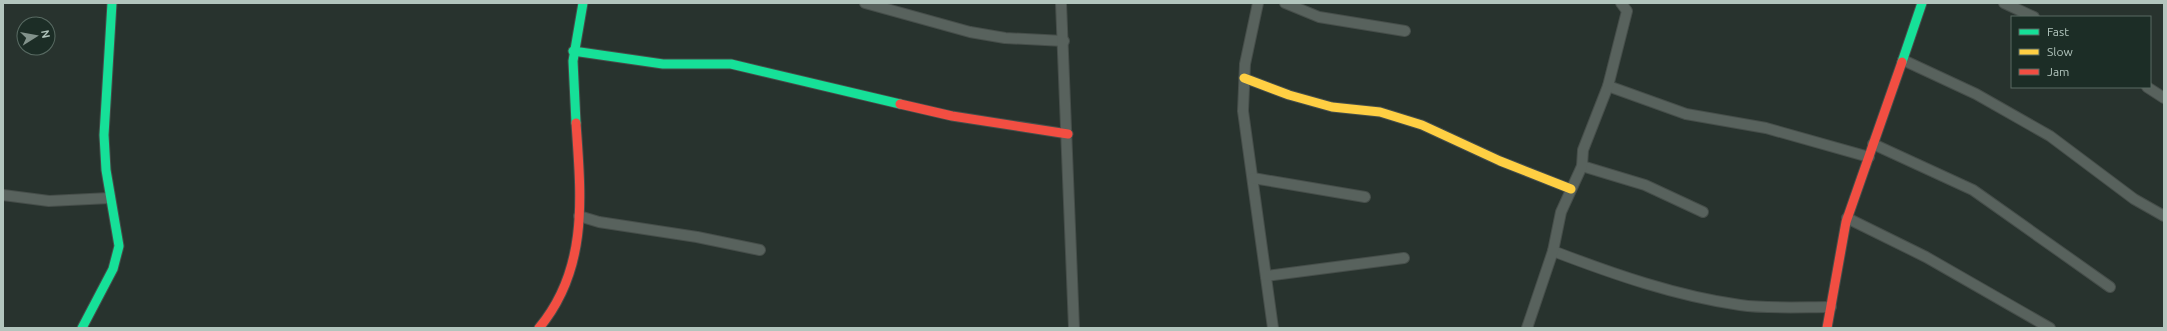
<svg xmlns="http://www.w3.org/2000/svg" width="2167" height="331" viewBox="0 0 2167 331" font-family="Ubuntu,sans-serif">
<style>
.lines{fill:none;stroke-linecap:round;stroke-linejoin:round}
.street-casing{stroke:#464e4a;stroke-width:12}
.fast-casing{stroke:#464e4a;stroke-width:11}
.slow-casing{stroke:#464e4a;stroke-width:11}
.jam-casing{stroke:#464e4a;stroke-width:11}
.street{stroke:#58625d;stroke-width:10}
.fast{stroke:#16e098;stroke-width:9}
.slow{stroke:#ffcf43;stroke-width:9}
.jam{stroke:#f24e42;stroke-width:9}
</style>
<rect width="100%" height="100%" fill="#28332e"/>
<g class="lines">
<defs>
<g id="street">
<path d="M865 3 970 32 1005 38 1064 41"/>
<path d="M1061 3 1074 328"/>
<path d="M1258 3 1245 64 1243 111 1273 328"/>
<path d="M1285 3 1319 17 1405 31"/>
<path d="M2004 3 2034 17"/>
<path d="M1903 60 1976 94 2050 136 2134 199 2164 216"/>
<path d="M1608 86 1686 114 1766 128 1869 157"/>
<path d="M2147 87 2164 98"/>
<path d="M1873 144 1973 190 2110 287"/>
<path d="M1582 166 1645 185 1703 212"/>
<path d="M1253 178 1365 197"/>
<path d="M3 195 49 201 110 198"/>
<path d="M579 216 599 222 697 237 760 250"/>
<path d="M1847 218 1926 257 2050 328"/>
<path d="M1553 251C1613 274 1676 296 1740 305 1768 309 1802 307 1831 307"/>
<path d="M1266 276 1404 258"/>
<path d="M1527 328 1553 251 1561 212 1582 166 1583 150 1608 86 1627 11 1621 3"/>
</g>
<g id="fast">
<path d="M573 51 663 64H731L900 104"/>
<path d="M1902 62 1922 3"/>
<path d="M576 123 573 61 583 3"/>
<path d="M82 328 113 269 119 246 106 170 104 135 112 3"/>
</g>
<path id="slow" d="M1244 78 1289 95 1332 107 1380 112 1422 125 1500 161 1571 189"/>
<g id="jam">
<path d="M900 104 952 116 1068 134"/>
<path d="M539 328C589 268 581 196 576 123"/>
<path d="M1827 328 1846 222 1902 62"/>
</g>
</defs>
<use href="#street" class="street-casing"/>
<use href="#fast" class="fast-casing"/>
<use href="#slow" class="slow-casing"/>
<use href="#jam" class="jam-casing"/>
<use href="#street" class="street"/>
<use href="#fast" class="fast"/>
<use href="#slow" class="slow"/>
<use href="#jam" class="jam"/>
</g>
<rect width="2167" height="331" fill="none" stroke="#b2c5bd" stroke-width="8"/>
<rect x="2011" y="16" width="140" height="72" fill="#1c2d26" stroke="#586a62"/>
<rect x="2019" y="29" width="20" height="6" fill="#16e098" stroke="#586a62"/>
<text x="2047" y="36" font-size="12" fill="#b2c5bd">Fast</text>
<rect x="2019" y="49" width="20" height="6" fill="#ffcf43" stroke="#586a62"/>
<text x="2047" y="56" font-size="12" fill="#b2c5bd">Slow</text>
<rect x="2019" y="69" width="20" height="6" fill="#f24e42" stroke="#586a62"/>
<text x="2047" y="76" font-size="12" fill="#b2c5bd">Jam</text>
<g transform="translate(36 36) rotate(79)"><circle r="19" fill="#1c2d26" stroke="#586a62"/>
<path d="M0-3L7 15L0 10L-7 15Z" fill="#82928b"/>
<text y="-6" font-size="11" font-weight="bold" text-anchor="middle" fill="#b2c5bd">N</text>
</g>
</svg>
